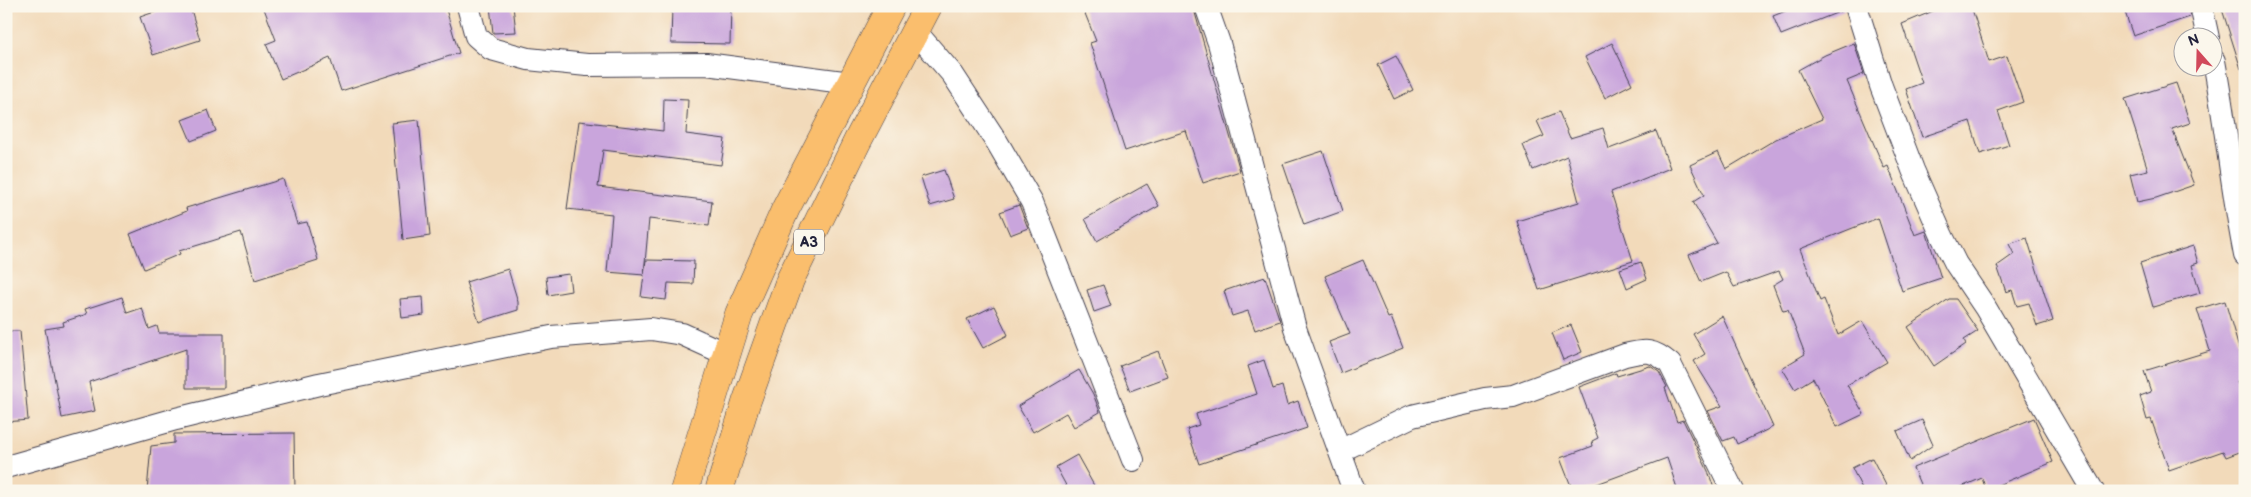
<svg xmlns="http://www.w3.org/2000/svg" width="2251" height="497" viewBox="0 0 2251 497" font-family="'Balsamiq Sans',sans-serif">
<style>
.building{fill:#c9a5dc}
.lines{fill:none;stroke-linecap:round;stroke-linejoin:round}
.minor-casing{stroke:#413e4e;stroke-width:24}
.highway-casing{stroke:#413e4e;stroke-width:29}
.minor{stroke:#fff;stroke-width:22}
.highway{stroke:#fabe6d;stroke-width:28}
.labels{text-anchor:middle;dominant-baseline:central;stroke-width:4;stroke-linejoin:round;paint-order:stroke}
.shield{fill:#fbf7ec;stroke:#636270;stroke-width:1}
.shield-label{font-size:15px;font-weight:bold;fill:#22223b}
</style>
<rect width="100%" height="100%" fill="#fbf7ec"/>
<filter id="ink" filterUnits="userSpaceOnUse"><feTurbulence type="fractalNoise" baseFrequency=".02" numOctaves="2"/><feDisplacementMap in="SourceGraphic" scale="10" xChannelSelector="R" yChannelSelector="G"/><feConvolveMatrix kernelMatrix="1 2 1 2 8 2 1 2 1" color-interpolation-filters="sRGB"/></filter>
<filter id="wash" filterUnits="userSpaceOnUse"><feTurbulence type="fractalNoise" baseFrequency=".0096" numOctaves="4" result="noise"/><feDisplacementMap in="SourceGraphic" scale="20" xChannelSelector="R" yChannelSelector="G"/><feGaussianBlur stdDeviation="1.12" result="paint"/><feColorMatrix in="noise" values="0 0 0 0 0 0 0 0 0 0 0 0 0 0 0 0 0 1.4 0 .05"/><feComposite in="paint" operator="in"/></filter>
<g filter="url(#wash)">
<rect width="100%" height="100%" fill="#f2daba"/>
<g id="blocks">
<g class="building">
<path d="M172 6H190L200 40 153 55 140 17Z"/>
<path d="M263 6H445L459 53 341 91 330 58 281 79 266 44 276 40Z"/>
<path d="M490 6H513L516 32 493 33Z"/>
<path d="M672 6H731L730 44 671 43Z"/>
<path d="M1082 6H1193L1240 171 1203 183 1186 131 1125 151 1090 43 1096 41Z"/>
<path d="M1798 6H1843L1844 10 1781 35 1773 16Z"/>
<path d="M1945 6H1971L1989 62 2007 56 2023 102 1998 111 2009 145 1980 154 1970 121 1922 137 1906 89 1922 83 1902 24Z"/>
<path d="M2123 6H2188L2190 17 2133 36Z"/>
<path d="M2221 6H2245V68L2241 69Z"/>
<path d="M1612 43 1632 84 1605 98 1585 57Z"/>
<path d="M1854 43 1864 74 1847 81 1884 168 1888 166 1915 235 1926 231 1941 278 1902 291 1878 218 1800 249 1820 301 1824 299 1838 335 1862 321 1887 362 1847 385 1864 414 1837 427 1813 378 1795 389 1782 368 1805 354 1788 310 1783 311 1773 285 1783 279 1779 271 1734 287 1726 272 1701 282 1689 255 1717 243 1693 202 1704 195 1690 165 1718 152 1726 169 1776 139 1822 119 1798 70 1825 55Z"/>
<path d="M1396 56 1413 90 1394 99 1378 65Z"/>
<path d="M2176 83 2190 123 2172 129 2194 185 2156 198 2137 202 2130 174 2148 170 2125 99Z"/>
<path d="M664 99 688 100 686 134 725 139 721 165 603 150 598 187 712 201 709 226 649 219 644 274 646 260 694 261 693 284 668 283 666 300 641 297 644 275 607 272 612 214 567 209 579 121 663 131Z"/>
<path d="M208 110 216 131 191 141 182 120Z"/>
<path d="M1559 112 1570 138 1603 128 1609 149 1656 131 1670 168 1611 192 1633 261 1539 290 1517 221 1579 202 1567 156 1533 170 1523 145 1544 136 1537 121Z"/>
<path d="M419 120 430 236 403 240 392 123Z"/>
<path d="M1323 151 1343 211 1304 225 1283 164Z"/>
<path d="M944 170 954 199 930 206 921 177Z"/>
<path d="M283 179 297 224 307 222 318 260 255 280 241 232 179 251 180 254 144 269 130 234 187 211 186 208Z"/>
<path d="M1147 184 1159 206 1097 241 1085 219Z"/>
<path d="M1019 205 1028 228 1010 235 1000 212Z"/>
<path d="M2027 238 2053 321 2037 326 2029 303 2017 306 2012 290 2006 292 1997 266 2014 254 2009 244Z"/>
<path d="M2193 246 2198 263 2192 265 2200 293 2153 307 2140 263Z"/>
<path d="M1363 260 1388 318 1391 317 1403 348 1341 373 1329 342 1350 334 1325 276Z"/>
<path d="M1641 262 1647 279 1627 288 1620 269Z"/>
<path d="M508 269 518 302V310L479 322 466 282Z"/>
<path d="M569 274 571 291 548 295 546 277Z"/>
<path d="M1265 277 1280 321 1255 330 1248 311 1232 316 1224 291Z"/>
<path d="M1103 285 1111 306 1094 312 1087 290Z"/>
<path d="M122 297 127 313 142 308 149 329 157 326 159 333H224V388H186V349L89 382 95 411 62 418 45 329 64 326 63 322 87 314 85 309Z"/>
<path d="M423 297 424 315 402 318 400 299Z"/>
<path d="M1949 299H1956L1978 331 1964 340 1966 344 1934 366 1908 327Z"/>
<path d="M2225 301 2245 369V381L2237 382 2245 401V450L2226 457 2223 451 2169 470 2151 419 2147 420 2140 396 2151 392 2144 371 2210 351 2197 309Z"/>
<path d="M994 306 1008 335 983 348 967 319Z"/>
<path d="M1722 316 1773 427 1737 444 1734 437 1723 441 1708 411 1722 406 1694 361 1705 354 1693 334Z"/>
<path d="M1571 325 1582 352 1563 360 1552 333Z"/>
<path d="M6 331H20L28 420 6 422Z"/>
<path d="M1158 351 1168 377 1130 391 1120 366Z"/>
<path d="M1264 360 1273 389 1282 386 1287 405 1298 401 1307 428 1199 464 1187 429 1199 425 1196 414 1257 394 1248 366Z"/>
<path d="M1650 366 1659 372 1667 387 1665 388 1677 422 1683 420 1708 471 1715 491H1678L1667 458 1578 491H1573L1560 458 1593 446 1592 441 1598 438 1579 387 1616 373 1617 376Z"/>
<path d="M1079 370 1093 394 1100 412 1074 427 1066 413 1033 432 1018 406Z"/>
<path d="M2034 418 2053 462 1986 490 1982 478 1952 491H1923L1913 468Z"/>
<path d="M1922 420 1933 445 1910 461 1897 431Z"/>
<path d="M294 433 295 491H147L151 446 174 443V434Z"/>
<path d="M1077 455 1097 491H1069L1056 467Z"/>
<path d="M1872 458 1889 491H1863L1852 468Z"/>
</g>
</g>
</g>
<g filter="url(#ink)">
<use href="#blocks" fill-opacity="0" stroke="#413e4e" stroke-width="1"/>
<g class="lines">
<defs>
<g id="minor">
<path d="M468 6 476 36 491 49 528 59 587 65 706 64 851 83"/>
<path d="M1206 6 1219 43 1295 328 1354 491"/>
<path d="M1856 6 1881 86 1913 170 1942 236 1956 264 1985 307 2093 491"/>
<path d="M2201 6 2208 38"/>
<path d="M915 31 953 75 997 142 1032 202 1133 460"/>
<path d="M2214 61C2226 125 2232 191 2245 255"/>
<path d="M1340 451 1412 416 1485 399 1513 396 1625 355C1646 350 1653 349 1670 364L1733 491"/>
<path d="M6 467 176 419 319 384 551 337 651 329 682 334 726 354"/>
</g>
<g id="highway">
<path d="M684 491 739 314 786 208 891 6"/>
<path d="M719 491 746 403 790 280 857 142 928 6"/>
</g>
</defs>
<use href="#minor" class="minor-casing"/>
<use href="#highway" class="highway-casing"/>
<use href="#minor" class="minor"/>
<use href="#highway" class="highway"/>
</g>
</g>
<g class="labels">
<rect class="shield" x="794" y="229.5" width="30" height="25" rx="4"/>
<g class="shield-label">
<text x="809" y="242">A3</text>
</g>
</g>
<rect width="2251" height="497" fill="none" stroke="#fbf7ec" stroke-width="25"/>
<g transform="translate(2198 52) rotate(340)"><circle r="24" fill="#fbf7ec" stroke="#a4a2a5"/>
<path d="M0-4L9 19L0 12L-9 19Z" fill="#d1495b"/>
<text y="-8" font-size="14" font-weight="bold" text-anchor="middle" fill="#22223b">N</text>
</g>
</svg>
